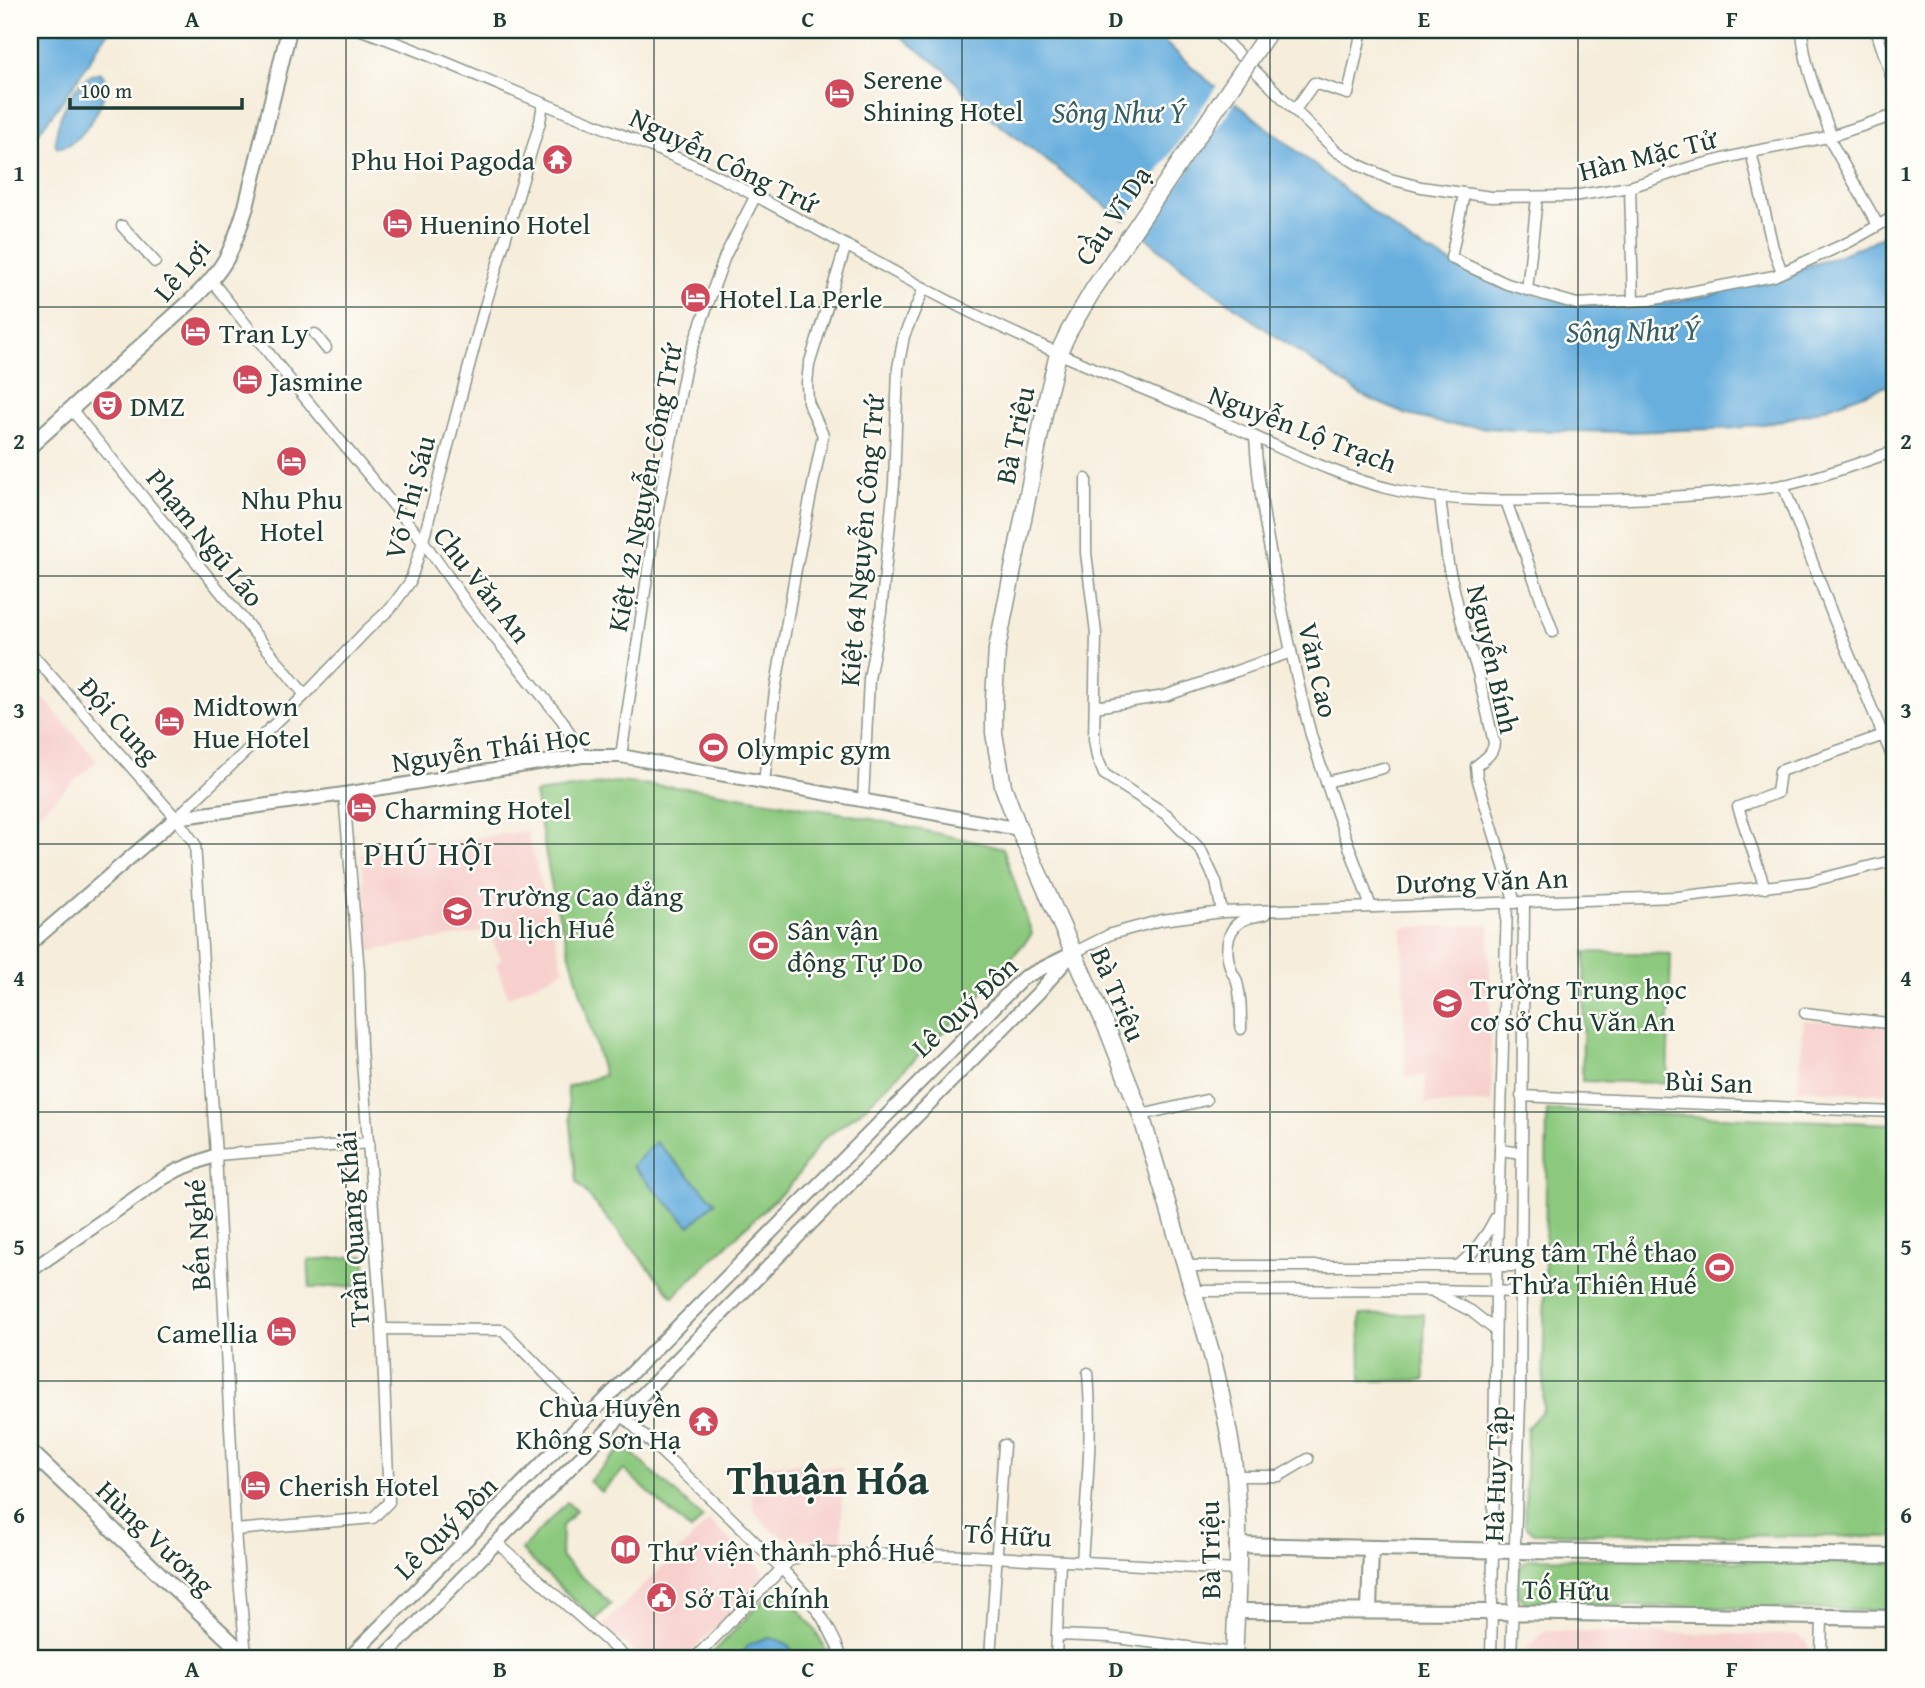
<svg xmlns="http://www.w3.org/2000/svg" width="1925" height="1688" viewBox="0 0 1925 1688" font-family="'Gentium Book Plus',serif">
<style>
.built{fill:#f7d0cd}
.green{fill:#8cc97e;stroke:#568359;stroke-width:2}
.water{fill:#67afde;stroke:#437689;stroke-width:2}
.pier{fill:#f6eddb}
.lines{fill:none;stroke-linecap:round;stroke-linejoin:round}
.minor-casing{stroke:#8a9588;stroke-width:13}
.tertiary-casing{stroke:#8a9588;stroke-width:16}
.secondary-casing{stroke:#8a9588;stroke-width:18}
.primary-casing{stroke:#8a9588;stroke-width:19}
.trunk-casing{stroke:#8a9588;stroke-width:19}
.minor{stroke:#fff;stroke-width:10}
.tertiary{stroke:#fff;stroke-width:12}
.secondary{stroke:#fff;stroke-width:14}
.primary{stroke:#fff;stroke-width:16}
.trunk{stroke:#fff;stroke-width:16}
.trunk-bridge-casing{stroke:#8a9588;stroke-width:19;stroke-linecap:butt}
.trunk-bridge{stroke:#fff;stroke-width:16}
.grid{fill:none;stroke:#1f3d34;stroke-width:2;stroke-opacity:0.55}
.labels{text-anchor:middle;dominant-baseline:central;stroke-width:5;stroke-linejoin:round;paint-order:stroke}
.poi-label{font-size:28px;fill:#1f3d34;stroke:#fdfcf7;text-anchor:start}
.street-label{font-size:28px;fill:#1f3d34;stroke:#fdfcf7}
.water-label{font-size:30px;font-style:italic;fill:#355f67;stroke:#fdfcf7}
.quarter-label{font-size:32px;letter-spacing:2px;fill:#1f3d34;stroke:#fdfcf7}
.town-label{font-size:42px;font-weight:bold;fill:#1f3d34;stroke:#fdfcf7}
.neatline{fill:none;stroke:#1f3d34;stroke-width:2.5}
.grid-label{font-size:23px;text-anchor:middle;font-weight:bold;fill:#1f3d34}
</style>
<rect width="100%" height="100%" fill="#fdfcf7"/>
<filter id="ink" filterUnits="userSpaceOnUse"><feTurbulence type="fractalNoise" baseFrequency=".0143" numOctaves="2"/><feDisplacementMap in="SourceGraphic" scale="14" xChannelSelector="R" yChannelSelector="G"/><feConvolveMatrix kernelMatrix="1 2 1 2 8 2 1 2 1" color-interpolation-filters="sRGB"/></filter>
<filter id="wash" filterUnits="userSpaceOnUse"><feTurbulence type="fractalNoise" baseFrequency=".00686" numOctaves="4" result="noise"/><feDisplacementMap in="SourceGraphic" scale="28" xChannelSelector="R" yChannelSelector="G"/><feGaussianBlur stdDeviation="1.57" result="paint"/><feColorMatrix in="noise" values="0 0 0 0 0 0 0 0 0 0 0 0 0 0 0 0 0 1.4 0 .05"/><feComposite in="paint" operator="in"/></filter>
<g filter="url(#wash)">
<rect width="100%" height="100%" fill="#f6eddb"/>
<g class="built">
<path d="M30 682 97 761 30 821Z"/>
<path d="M527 831 564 970 508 997 496 964 501 959 487 931 369 951 361 853Z"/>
<path d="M1489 925 1492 1103 1425 1104V1076L1405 1077 1402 927Z"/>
<path d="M1804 1020 1895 1027V1095L1798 1089Z"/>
<path d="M815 1463 816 1467H842V1541L788 1539 770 1529 754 1512 752 1501 755 1465Z"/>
<path d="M709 1521 763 1570V1578L686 1658H641L603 1625Z"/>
<path d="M1548 1631 1798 1635 1808 1643V1658H1525V1651L1542 1633Z"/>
</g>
<g class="green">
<path d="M616 782 698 789 863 817 1003 848 1032 934 972 1004 860 1112 821 1141 794 1181 673 1297 577 1182 567 1087 604 1075 553 894 535 793Z"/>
<path d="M1585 952 1671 954 1667 1083 1582 1081Z"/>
<path d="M1547 1110 1895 1124V1537L1534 1533 1525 1525 1527 1428 1543 1410Z"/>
<path d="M365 1256 367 1285 310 1288 308 1260Z"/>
<path d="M1424 1314 1425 1380 1361 1381 1360 1315Z"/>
<path d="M624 1446 703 1518 691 1531 624 1470 601 1492 589 1481Z"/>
<path d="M567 1502 576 1511 562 1526 561 1557 611 1604 595 1620 521 1550Z"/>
<path d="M1533 1558 1895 1563V1611L1527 1604 1518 1595C1519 1579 1515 1563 1533 1558Z"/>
<path d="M782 1591C800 1610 821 1632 828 1658H708L771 1592Z"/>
</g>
<g class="water">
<path d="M30 30H112C100 39 95 53 86 66 69 92 51 119 30 142Z"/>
<path d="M892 30H1151L1206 79 1412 243 1469 272 1538 295 1592 304 1645 306 1710 295 1827 260 1869 243 1895 229V383L1814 412 1775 422 1739 428 1627 432 1512 430 1445 424 1405 414 1363 396 1261 326 1177 264 1141 233 979 109 945 70Z"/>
<path d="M100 72C119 87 80 152 56 147 53 122 74 78 100 72Z"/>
<path d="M656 1142 715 1202 690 1226 632 1166Z"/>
<path d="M766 1638C783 1639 788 1644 797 1658H740L749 1644Z"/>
</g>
<path class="pier" d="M1218 84 1237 99 1142 238 1123 224Z"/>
</g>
<g filter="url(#ink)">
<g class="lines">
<defs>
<g id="minor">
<path d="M361 30C424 51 483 79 545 104 603 128 662 149 719 177 803 219 883 268 966 310 1040 347 1116 378 1192 409 1261 437 1327 475 1399 491 1453 502 1509 501 1563 500 1621 500 1679 498 1736 491 1752 489 1769 488 1785 485 1823 477 1859 463 1895 451"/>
<path d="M1214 30 1336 151 1359 165 1390 179 1421 187 1491 197 1573 196 1630 187 1691 167 1751 152 1828 137 1895 115"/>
<path d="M1802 30C1804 67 1819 100 1831 135"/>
<path d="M1876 30 1895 88"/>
<path d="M1295 110 1314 83 1348 94 1362 30"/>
<path d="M1828 137 1878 225"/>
<path d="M1751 152 1773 248 1782 272"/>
<path d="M1630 187 1633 301"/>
<path d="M1464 194 1451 258 1507 284 1577 304 1649 300 1774 276 1849 242 1895 216"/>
<path d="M122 226 155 262"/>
<path d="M211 280 286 375 423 541 471 609 562 720 582 756"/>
<path d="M1527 290 1537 198"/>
<path d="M315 334 326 348"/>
<path d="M71 409 305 695"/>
<path d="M1255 437C1258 489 1267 539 1278 590 1288 638 1298 687 1311 735 1328 793 1351 850 1371 907"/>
<path d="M1086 479V553L1096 633 1094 739 1097 757 1104 774 1167 815 1201 850 1216 882 1222 912"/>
<path d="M1783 485 1834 619 1895 763"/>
<path d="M1440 497 1448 564 1461 619 1478 673 1494 743C1493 755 1484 759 1476 766L1477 777 1515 903"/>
<path d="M1506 501 1553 632"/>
<path d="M30 652 176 818 195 844 216 1155 236 1545 246 1656"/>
<path d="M1095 707 1165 696 1291 652"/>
<path d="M621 756 655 522 686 365 725 256 756 195"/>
<path d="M764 782 775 691 796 569 823 435 808 402 807 383 809 365 846 245"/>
<path d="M1326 782 1383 768"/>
<path d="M863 800 869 679 881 612 894 484 898 368 904 336 924 288"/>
<path d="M176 818 305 695 367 630 391 608 410 582 423 541 483 313 540 122 543 103"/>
<path d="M1765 888 1738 807 1777 793 1780 771 1884 735"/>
<path d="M1073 953 1111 934 1162 920 1222 912 1677 897 1808 882 1895 860"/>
<path d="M1805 1013 1895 1024"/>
<path d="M1241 1029C1241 1012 1241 994 1236 979 1234 976 1232 973 1231 969 1224 950 1226 925 1248 918 1254 916 1259 916 1265 914"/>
<path d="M1521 1096 1895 1112"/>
<path d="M1141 1115 1206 1100"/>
<path d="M1500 1150 1521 1153"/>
<path d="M216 1155 369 1143"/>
<path d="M1185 1266H1521"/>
<path d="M1458 1266C1475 1252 1486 1237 1496 1217"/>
<path d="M1192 1291 1430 1290 1521 1292"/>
<path d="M1434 1292 1471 1311 1495 1330"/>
<path d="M382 1329 503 1330 588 1417"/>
<path d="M622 1415C667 1458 714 1500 757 1544 794 1581 824 1608 842 1658"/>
<path d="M1235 1476H1279L1308 1459"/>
<path d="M235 1530 373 1518 389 1502 382 1329 361 1048 359 972 344 794"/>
<path d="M496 1542 626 1658"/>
<path d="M1082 1562C1086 1499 1093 1436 1088 1373"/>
<path d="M1057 1635 1109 1637 1234 1653"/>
<path d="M695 1658 789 1561 811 1552 972 1556 1237 1570"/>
<path d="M990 1658 1004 1445"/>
<path d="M1056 1658 1060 1561"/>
<path d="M1491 1658 1493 1551 1496 1292 1507 903"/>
<path d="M1511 1658 1520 1402 1524 902"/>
<path d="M1821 1658 1822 1617"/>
</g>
<g id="tertiary">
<path d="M30 944 176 818 344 794 582 756H621L1019 829"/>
<path d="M30 1271 162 1179 178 1170 216 1155"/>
<path d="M349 1658 1023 978 1073 953 1038 993 383 1658"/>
</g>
<g id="secondary">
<path d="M30 446 190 302C203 289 217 275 226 259 235 243 240 225 246 207L289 30"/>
<path d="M30 1451 248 1658"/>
<path d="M1237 1545 1515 1551 1895 1556"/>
<path d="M1236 1611 1492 1612 1895 1618"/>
<path d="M1369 1611 1371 1548"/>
</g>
<path id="primary" d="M30 1658H35"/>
<path id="trunk" d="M1093 290 1069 331 1058 354 1048 394 997 649 994 699V733L1003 786 1019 829 1109 1033 1141 1115 1212 1355C1221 1395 1231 1436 1235 1476 1241 1536 1237 1598 1234 1658"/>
</defs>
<use href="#minor" class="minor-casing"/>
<use href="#tertiary" class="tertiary-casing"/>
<use href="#secondary" class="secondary-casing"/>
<use href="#primary" class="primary-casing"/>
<use href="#trunk" class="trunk-casing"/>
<use href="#minor" class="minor"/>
<use href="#tertiary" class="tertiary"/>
<use href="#secondary" class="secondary"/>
<use href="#primary" class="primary"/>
<use href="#trunk" class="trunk"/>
<defs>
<path id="trunk-bridge" d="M1093 290 1270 30"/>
</defs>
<use href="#trunk-bridge" class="trunk-bridge-casing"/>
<use href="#trunk-bridge" class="trunk-bridge"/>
</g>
</g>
<path class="grid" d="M346 30V1658M654 30V1658M962 30V1658M1270 30V1658M1578 30V1658M30 307H1895M30 576H1895M30 844H1895M30 1112H1895M30 1381H1895"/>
<defs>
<symbol id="hotel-disc" viewBox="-11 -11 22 22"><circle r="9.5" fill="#d1495b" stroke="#fdfcf7"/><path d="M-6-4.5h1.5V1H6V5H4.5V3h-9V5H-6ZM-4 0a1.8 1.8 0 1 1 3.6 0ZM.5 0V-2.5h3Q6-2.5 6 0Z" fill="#fff"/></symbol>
<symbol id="temple-disc" viewBox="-11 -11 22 22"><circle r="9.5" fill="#d1495b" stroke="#fdfcf7"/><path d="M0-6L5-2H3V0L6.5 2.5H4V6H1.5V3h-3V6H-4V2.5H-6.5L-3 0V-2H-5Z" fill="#fff"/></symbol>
<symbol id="theatre-disc" viewBox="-11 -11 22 22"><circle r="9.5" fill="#d1495b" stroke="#fdfcf7"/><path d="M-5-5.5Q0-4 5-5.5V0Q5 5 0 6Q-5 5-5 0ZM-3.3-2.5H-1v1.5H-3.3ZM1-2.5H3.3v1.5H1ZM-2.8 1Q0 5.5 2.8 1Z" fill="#fff"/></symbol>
<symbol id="stadium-disc" viewBox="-11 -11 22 22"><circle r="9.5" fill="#d1495b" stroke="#fdfcf7"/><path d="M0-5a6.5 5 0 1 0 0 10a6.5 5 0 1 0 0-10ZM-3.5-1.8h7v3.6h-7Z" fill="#fff"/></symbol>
<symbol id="university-disc" viewBox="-11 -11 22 22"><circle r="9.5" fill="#d1495b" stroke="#fdfcf7"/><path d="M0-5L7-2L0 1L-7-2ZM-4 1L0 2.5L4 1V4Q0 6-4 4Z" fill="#fff"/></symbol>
<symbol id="school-disc" viewBox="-11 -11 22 22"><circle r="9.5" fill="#d1495b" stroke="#fdfcf7"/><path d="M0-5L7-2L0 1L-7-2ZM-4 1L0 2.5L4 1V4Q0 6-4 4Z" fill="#fff"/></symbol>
<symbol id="library-disc" viewBox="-11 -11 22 22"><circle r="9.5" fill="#d1495b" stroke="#fdfcf7"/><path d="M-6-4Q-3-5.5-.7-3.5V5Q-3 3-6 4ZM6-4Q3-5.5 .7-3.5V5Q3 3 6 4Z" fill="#fff"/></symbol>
<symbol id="civic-disc" viewBox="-11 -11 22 22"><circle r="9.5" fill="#d1495b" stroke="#fdfcf7"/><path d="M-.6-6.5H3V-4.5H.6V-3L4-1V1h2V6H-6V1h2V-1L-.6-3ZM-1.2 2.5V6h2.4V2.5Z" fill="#fff"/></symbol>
</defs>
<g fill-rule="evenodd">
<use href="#hotel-disc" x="822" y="76" width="35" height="35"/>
<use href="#temple-disc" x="540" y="142" width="35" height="35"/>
<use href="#hotel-disc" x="380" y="206" width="35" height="35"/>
<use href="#hotel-disc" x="678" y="280" width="35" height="35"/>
<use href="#hotel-disc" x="178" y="314" width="35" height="35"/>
<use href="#hotel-disc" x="230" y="362" width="35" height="35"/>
<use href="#theatre-disc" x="90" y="388" width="35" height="35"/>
<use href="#hotel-disc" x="274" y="444" width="35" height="35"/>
<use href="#hotel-disc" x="152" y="704" width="35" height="35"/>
<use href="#stadium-disc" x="696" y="730" width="35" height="35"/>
<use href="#hotel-disc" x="344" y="790" width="35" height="35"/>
<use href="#university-disc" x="440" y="894" width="35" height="35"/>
<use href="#stadium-disc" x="746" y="928" width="35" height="35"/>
<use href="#school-disc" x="1430" y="986" width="35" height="35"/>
<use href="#stadium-disc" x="1702" y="1250" width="35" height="35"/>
<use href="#hotel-disc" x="264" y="1314" width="35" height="35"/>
<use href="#temple-disc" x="686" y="1404" width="35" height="35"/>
<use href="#hotel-disc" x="238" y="1468" width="35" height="35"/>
<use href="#library-disc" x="608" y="1532" width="35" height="35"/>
<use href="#civic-disc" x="644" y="1580" width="35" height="35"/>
</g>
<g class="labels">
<g class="poi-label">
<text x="863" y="78">Serene<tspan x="863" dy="32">Shining Hotel</tspan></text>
<text x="535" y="159" text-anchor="end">Phu Hoi Pagoda</text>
<text x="420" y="223">Huenino Hotel</text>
<text x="719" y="297">Hotel La Perle</text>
<text x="219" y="332">Tran Ly</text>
<text x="270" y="380">Jasmine</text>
<text x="130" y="405">DMZ</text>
<text x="292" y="498" text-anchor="middle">Nhu Phu<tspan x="292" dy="32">Hotel</tspan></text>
<text x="193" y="705">Midtown<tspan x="193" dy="32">Hue Hotel</tspan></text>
<text x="737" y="748">Olympic gym</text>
<text x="385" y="808">Charming Hotel</text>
<text x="480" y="895">Trường Cao đẳng<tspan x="480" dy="32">Du lịch Huế</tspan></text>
<text x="787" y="929">Sân vận<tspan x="787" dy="32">động Tự Do</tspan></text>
<text x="1470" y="988">Trường Trung học<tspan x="1470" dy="32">cơ sở Chu Văn An</tspan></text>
<text x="1697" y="1251" text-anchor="end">Trung tâm Thể thao<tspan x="1697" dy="32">Thừa Thiên Huế</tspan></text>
<text x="258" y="1332" text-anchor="end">Camellia</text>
<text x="681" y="1406" text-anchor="end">Chùa Huyền<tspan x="681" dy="32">Không Sơn Hạ</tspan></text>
<text x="279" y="1485">Cherish Hotel</text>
<text x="648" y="1550">Thư viện thành phố Huế</text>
<text x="684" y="1597">Sở Tài chính</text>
</g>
<g class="street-label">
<text transform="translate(1648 154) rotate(-14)">Hàn Mặc Tử</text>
<text transform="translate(725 160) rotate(26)">Nguyễn Công Trứ</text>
<text transform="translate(1112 215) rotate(-56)">Cầu Vĩ Dạ</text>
<text transform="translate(181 270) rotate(-50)">Lê Lợi</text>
<text transform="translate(1303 428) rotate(21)">Nguyễn Lộ Trạch</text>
<text transform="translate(1014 435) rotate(-78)">Bà Triệu</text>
<text transform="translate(644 487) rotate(-79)">Kiệt 42 Nguyễn Công Trứ</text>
<text transform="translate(409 497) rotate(-75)">Võ Thị Sáu</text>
<text transform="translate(206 537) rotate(51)">Phạm Ngũ Lão</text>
<text transform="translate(861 540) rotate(-85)">Kiệt 64 Nguyễn Công Trứ</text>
<text transform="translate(483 584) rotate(52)">Chu Văn An</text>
<text transform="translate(1494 659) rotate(77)">Nguyễn Bính</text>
<text transform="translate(1319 670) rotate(77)">Văn Cao</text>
<text transform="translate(120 720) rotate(48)">Đội Cung</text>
<text transform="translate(491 748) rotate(-8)">Nguyễn Thái Học</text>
<text transform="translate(1482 880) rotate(-2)">Dương Văn An</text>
<text transform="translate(1119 994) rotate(67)">Bà Triệu</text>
<text transform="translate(964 1006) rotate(-43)">Lê Quý Đôn</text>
<text transform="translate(1709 1081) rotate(2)">Bùi San</text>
<text transform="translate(352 1229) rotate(-94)">Trần Quang Khải</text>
<text transform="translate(197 1235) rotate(-93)">Bến Nghé</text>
<text transform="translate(1495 1474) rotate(-88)">Hà Huy Tập</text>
<text transform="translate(445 1527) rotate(-45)">Lê Quý Đôn</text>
<text transform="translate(1008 1534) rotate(3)">Tố Hữu</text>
<text transform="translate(156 1537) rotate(44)">Hùng Vương</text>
<text transform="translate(1209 1550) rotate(-91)">Bà Triệu</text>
<text transform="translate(1566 1589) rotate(1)">Tố Hữu</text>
</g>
<g class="water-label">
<text x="1119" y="112">Sông Như Ý</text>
<text transform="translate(1633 330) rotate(-1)">Sông Như Ý</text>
</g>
<g class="quarter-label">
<text x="429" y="853">PHÚ HỘI</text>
</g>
<g class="town-label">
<text x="828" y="1478">Thuận Hóa</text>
</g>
</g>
<rect width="1925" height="1688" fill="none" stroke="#fdfcf7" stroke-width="77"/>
<path d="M70 98v10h172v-10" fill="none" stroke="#1f3d34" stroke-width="3.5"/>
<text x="80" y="98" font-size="21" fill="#1f3d34" stroke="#fdfcf7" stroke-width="5" paint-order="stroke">100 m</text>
<rect x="38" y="38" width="1848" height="1612" class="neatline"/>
<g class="grid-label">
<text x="192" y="27">A</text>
<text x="500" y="27">B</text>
<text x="808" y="27">C</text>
<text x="1116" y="27">D</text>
<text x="1424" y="27">E</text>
<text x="1732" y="27">F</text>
<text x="19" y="181">1</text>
<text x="1906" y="181">1</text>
<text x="19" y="449">2</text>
<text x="1906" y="449">2</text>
<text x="19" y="718">3</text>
<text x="1906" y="718">3</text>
<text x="19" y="986">4</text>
<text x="1906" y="986">4</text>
<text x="19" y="1255">5</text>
<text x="1906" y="1255">5</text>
<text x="19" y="1523">6</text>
<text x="1906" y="1523">6</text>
<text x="192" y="1677">A</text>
<text x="500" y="1677">B</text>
<text x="808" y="1677">C</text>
<text x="1116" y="1677">D</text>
<text x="1424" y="1677">E</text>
<text x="1732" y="1677">F</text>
</g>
</svg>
